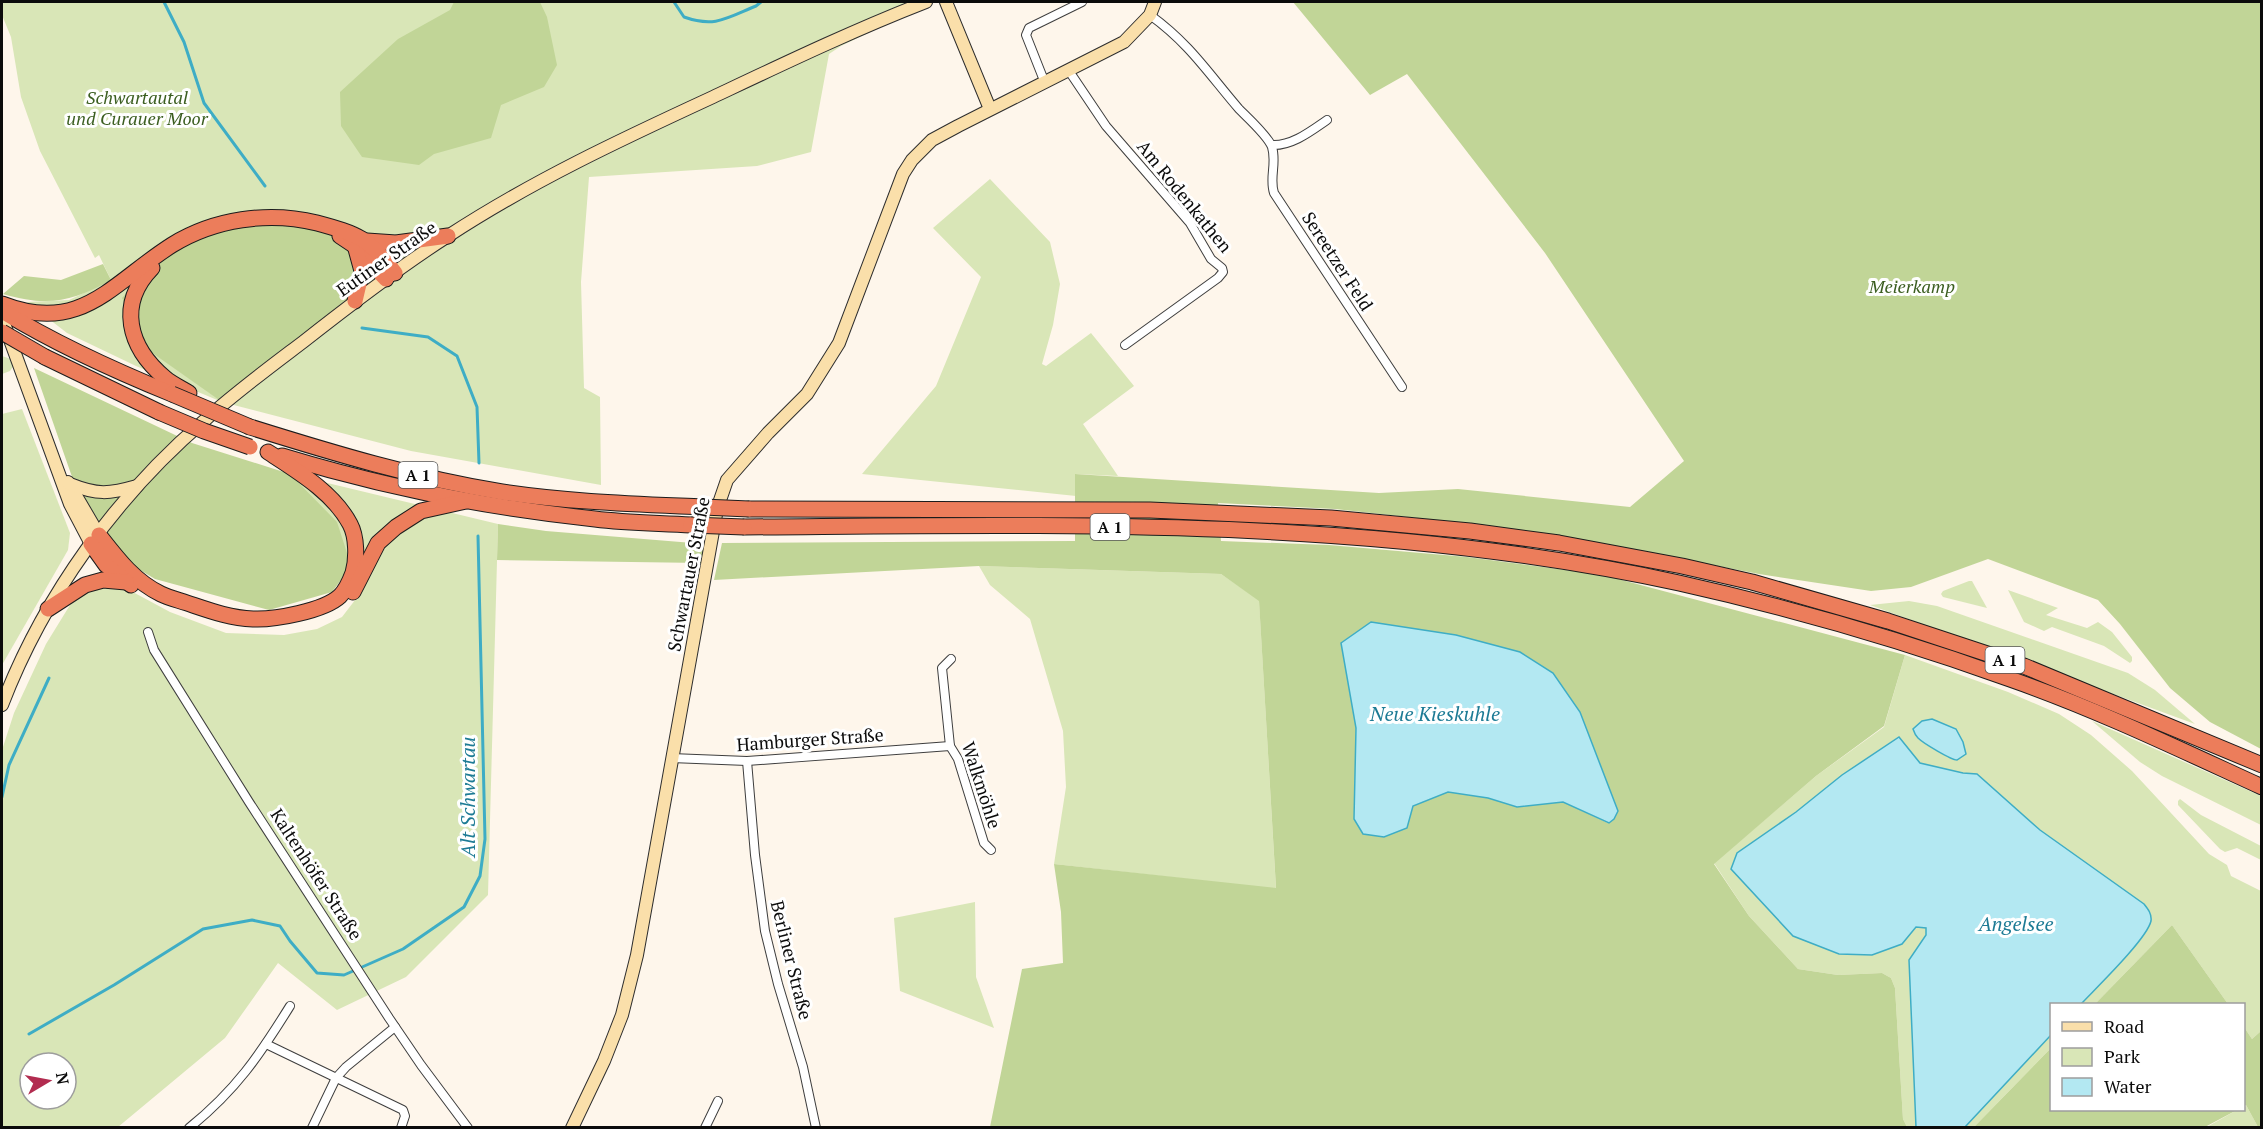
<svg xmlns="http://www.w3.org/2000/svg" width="2263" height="1129" viewBox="0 0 2263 1129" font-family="'PT Serif',serif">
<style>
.green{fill:#d9e6b7;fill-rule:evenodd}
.forest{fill:#c1d597;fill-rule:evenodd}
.water{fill:#b3e8f2;stroke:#3eadc5;stroke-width:1.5}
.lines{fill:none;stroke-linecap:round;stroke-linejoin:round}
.stream{stroke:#3eadc5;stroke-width:3}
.street-casing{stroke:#3e3e3e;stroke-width:10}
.secondary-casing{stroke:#2d2d2d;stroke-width:14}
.highway-casing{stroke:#1c1c1c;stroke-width:17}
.street{stroke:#fff;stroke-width:8}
.secondary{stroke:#fadfaa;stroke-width:12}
.highway{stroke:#ec7d5b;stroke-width:15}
.highway-bridge-casing{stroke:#1c1c1c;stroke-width:17;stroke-linecap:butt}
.highway-bridge{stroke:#ec7d5b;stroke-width:15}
.labels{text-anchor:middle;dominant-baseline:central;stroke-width:6;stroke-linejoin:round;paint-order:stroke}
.shield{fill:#fff;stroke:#545454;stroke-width:1.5}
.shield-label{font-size:16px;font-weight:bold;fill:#0b0b0b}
.park-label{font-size:18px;font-style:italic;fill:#3b5e20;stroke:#fff}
.street-label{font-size:18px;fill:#0b0b0b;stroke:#fff}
.water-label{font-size:20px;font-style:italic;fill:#1d7b95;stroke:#fff}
</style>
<rect width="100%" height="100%" fill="#fef6eb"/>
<g class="green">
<path d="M2 2H933L841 46 829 54 811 152 757 166 589 177 581 282 584 388 600 397 601 485 411 451 222 402 136 366 67 333 27 302 69 300 111 280 99 255 95 258 40 151 21 97 11 37 2 15Z"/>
<path d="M990 179 1050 242 1060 284 1053 325 1042 364 1046 366 1091 333 1134 386 1083 424 1118 476 1076 474V496L862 474 936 386 981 277 933 228Z"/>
<path d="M2 356 17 361 10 371 2 374Z"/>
<path d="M22 409 70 533 68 550 2 665V414Z"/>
<path d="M290 474 498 524 488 895 406 977 337 1010 278 963 225 1038 118 1127 2 1128V750L14 713 46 644 70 605 84 589 118 584 170 612 226 633 284 635 317 629 342 617 362 591 380 557 349 559ZM30 1063H66V1099H30Z"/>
<path d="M979 566 1221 574 1259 600 1276 889 1054 864 1066 787 1063 731 1030 619 990 585Z"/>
<path d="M1969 581H1972L1987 608 1943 597 1941 594 1943 591Z"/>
<path d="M2008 590 2058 608 2046 615 2087 628 2098 622 2112 632 2132 657V661L2130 663 2104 646 2052 627 2044 631 2024 622Z"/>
<path d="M1909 601 1937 606 2128 673 2155 690 2195 724 1870 605Z"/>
<path d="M1905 655 2008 692 2059 714 2091 735 2132 771 2209 854 2227 865 2231 876 2261 891V1031L2252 1039 2244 1027V1004H2228L2172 925 2095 1004H2052L2051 1048 1974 1127H1907L1903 1119 1895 988 1891 978 1882 973 1838 975 1798 969 1749 916 1714 863 1816 776 1884 727Z"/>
<path d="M2092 721 2261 796V825L2162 776 2140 762Z"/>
<path d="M2180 799 2201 815 2261 846V860L2237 848 2225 852 2220 849 2178 805V801Z"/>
<path d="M975 902 976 977 994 1028 900 991 894 918Z"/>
<path d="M2246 1105 2258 1127 2205 1128 2237 1110H2244Z"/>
</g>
<g class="forest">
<path d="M454 2H540L547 17 557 65 544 87 501 105 491 138 434 154 419 165 362 157 341 126 340 92 398 39 450 10Z"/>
<path d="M1293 2H2261V749L2210 722 2170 688 2120 624 2098 600 1988 559 1911 587 1871 591 1759 574 1620 547 1481 525 1335 509 1218 503 1221 541 1329 545 1467 557 1603 575 1905 655 1884 726 1816 776 1714 864 1749 916 1798 969 1838 975 1882 973 1891 978 1895 988 1903 1119 1907 1127H990L1022 969 1063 963 1061 912 1054 864 1276 888 1259 601 1221 574 979 566 714 580 722 543 1075 541V474L1379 493 1458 489 1630 507 1684 461 1545 253 1407 74 1370 95ZM1371 622 1608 823 1563 802 1517 807 1488 798 1448 792 1413 806 1354 819 1356 728 1341 643Z"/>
<path d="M250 217 324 222 380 274 222 402 151 352 122 298 153 264 180 241Z"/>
<path d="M103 264 111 280C72 302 47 307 3 294L24 276 61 280Z"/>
<path d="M34 368 192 443 290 474 337 522 349 559 344 576 332 592 269 610 155 579 125 561 78 494Z"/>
<path d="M498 524 546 531 705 544 702 563 497 560Z"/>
<path d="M2172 925 2228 1004H2095Z"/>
<path d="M2244 1027 2252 1039 2261 1031V1127H2258L2246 1105 2244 1106Z"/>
<path d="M2051 1048 2052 1110H2237L2205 1127H1974Z"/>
</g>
<g class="water">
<path d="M1371 622 1456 635 1520 652 1553 673 1580 712 1618 811 1614 819 1609 823 1563 802 1517 807 1488 798 1448 792 1413 806 1407 828 1384 837 1363 834 1354 819 1356 728 1341 643Z"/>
<path d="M1932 719 1956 729 1963 742 1966 754 1957 760C1951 760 1923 743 1918 738 1916 736 1914 732 1913 729L1922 721Z"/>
<path d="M1899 737 1920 763 1963 773 1977 774 2040 830 2144 904C2148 909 2152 914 2151 921 2147 939 2095 989 2081 1004H2052L2051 1035 1965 1127H1916L1909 960 1926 935V928L1916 927 1902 944 1872 955 1839 954 1793 936 1731 869 1737 853 1796 812 1842 775Z"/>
</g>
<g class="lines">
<g class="stream">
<path d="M164 2 184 42 204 103 265 186"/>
<path d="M674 2 684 17C715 28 727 18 756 6L761 2"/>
<path d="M362 328 428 337 457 356 477 407 479 463"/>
<path d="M2 797 9 765 49 678"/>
<path d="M29 1034 114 985 203 929 252 920 280 926 290 941 317 973 344 975 403 949 464 907 480 876 485 839 478 536"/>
</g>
<defs>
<g id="street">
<path d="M1150 15C1190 44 1208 73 1239 109 1248 118 1268 136 1272 147 1277 163 1269 178 1274 193L1402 387"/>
<path d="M1069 71 1106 126 1190 223 1211 259 1222 268 1223 272 1218 278 1125 345"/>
<path d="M1045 83 1026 35 1029 28 1082 2"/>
<path d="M1272 145C1292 146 1311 131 1327 120"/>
<path d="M148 632 154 650 249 802 389 1018 421 1065 468 1128"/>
<path d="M951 659 942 668 950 746 958 759 984 843 991 850"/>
<path d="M671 758 747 761 950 746"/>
<path d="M747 761 755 855 765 931 778 984 803 1067 816 1128"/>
<path d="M266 1044 403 1110 405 1116 401 1128"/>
<path d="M189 1128C236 1090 259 1056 290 1006"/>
<path d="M312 1128 336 1078 346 1067 395 1027"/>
<path d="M705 1128 718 1101"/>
</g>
<g id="secondary">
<path d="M946 2 990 109"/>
<path d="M2 318 70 504 91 544"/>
<path d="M68 482 99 535"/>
<path d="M70 484C97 495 109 494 137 486"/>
<path d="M2 705C44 596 116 496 205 420 236 392 270 367 303 342 350 305 398 268 448 236 532 181 622 139 713 97 783 64 854 30 926 2"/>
<path d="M572 1128 604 1061 622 1015 637 955 717 509 727 480 768 433 807 394 839 343 903 174 912 160 932 140 958 126 1124 42 1150 15 1155 2"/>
</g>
<g id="highway">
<path d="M340 236 355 246 386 279"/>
<path d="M367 241 396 243 448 236"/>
<path d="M152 268C117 304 128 347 165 378 172 384 181 388 189 393"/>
<path d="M355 301 362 271 356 249"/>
<path d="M2 304C81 335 112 283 172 245 214 219 268 211 317 223 358 234 369 238 395 273"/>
<path d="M2 311C56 344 113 370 172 394"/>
<path d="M45 357 159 412"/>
<path d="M250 427C333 453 416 478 502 492 568 502 636 504 703 507"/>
<path d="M282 456C384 487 489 508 595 519 627 523 659 523 691 525"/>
<path d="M749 509 1150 510 1331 518 1470 531 1559 543 1682 566 1752 582 1888 621 2024 666 2262 765"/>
<path d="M744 527C1056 525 1373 516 1679 583 1791 608 1902 640 2010 679 2096 709 2179 749 2262 787"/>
<path d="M99 535C117 558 134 581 161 594 169 598 178 600 187 603 208 610 229 618 253 619 274 620 324 611 340 596 346 590 350 581 353 573 357 559 357 537 350 524 333 492 297 471 268 452"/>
<path d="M91 544 106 565 131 585"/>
<path d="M353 592 378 543 396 527 421 511 466 501"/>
<path d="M48 609 85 585 103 580 126 582"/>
</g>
</defs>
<use href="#street" class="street-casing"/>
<use href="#secondary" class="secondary-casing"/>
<use href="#highway" class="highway-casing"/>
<use href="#street" class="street"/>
<use href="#secondary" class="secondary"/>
<use href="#highway" class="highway"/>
<defs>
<g id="highway-bridge">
<path d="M2 332 45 357"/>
<path d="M172 394 250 427"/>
<path d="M159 412 204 431 250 447"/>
<path d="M703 507 749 509"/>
<path d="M691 525 744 527"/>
</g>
</defs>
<use href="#highway-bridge" class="highway-bridge-casing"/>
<use href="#highway-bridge" class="highway-bridge"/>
</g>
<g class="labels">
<g class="shield">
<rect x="398.5" y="462" width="39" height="26" rx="4.5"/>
<rect x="1090.5" y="514" width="39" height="26" rx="4.5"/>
<rect x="1985.5" y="647" width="39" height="26" rx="4.5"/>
</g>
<g class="shield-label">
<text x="418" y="475">A 1</text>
<text x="1110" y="527">A 1</text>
<text x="2005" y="660">A 1</text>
</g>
<g class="park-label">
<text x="137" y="97">Schwartautal<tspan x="137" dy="21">und Curauer Moor</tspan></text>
<text x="1912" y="286">Meierkamp</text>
</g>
<g class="street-label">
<text transform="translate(1185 196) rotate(51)">Am Rodenkathen</text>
<text transform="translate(386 258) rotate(-35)">Eutiner Straße</text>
<text transform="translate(1338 261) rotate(57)">Sereetzer Feld</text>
<text transform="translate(688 574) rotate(-79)">Schwartauer Straße</text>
<text transform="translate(810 739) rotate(-4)">Hamburger Straße</text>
<text transform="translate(982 785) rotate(72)">Walkmöhle</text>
<text transform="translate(317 874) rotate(57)">Kaltenhöfer Straße</text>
<text transform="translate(792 960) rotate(76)">Berliner Straße</text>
</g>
<g class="water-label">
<text x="1435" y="713">Neue Kieskuhle</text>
<text transform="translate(467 797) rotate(-90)">Alt Schwartau</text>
<text x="2016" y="923">Angelsee</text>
</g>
</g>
<rect width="2263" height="1129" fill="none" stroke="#0b0b0b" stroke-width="6"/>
<rect x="2050" y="1003" width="195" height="108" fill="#ffffff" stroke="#9d9d9d" stroke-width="1.5"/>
<rect x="2062" y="1022" width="30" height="9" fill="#fadfaa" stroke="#9d9d9d" stroke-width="1.5"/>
<text x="2104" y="1033" font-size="18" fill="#0b0b0b">Road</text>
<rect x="2062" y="1048" width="30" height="18" fill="#d9e6b7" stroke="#9d9d9d" stroke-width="1.5"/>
<text x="2104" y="1063" font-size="18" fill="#0b0b0b">Park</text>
<rect x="2062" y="1078" width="30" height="18" fill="#b3e8f2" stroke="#9d9d9d" stroke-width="1.5"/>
<text x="2104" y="1093" font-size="18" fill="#0b0b0b">Water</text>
<g transform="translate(48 1081) rotate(80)"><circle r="28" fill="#ffffff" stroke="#9d9d9d" stroke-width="1.5"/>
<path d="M0-4.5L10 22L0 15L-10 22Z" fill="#b22c50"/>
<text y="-9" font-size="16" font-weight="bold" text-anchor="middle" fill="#0b0b0b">N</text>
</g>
</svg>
